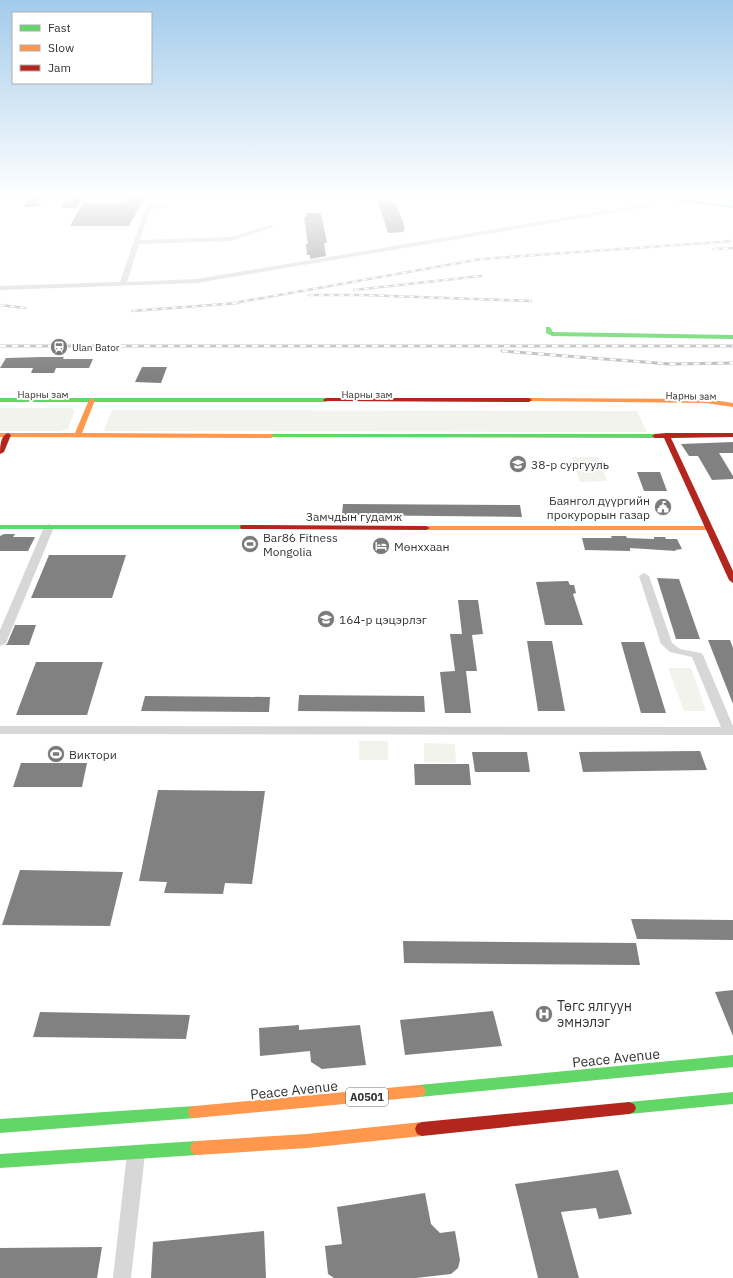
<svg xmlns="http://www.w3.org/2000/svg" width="733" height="1278" viewBox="0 0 733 1278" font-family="'IBM Plex Sans',sans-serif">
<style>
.green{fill:#f2f3ec}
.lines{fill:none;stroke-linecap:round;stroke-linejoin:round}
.river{fill:#d9eef0;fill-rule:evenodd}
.building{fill:#818181}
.street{fill:#d7d7d7;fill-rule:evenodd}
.fast{fill:#63d668;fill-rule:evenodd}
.slow{fill:#ff974d;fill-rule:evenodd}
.jam{fill:#b3261e;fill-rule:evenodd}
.rail-far1-casing{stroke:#bebebe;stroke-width:2.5}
.rail-casing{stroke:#bebebe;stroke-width:3}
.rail-far1{stroke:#fff;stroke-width:1.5;stroke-dasharray:5;stroke-linecap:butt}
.rail{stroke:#fff;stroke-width:2;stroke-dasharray:6;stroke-linecap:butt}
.labels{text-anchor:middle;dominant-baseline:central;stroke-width:4;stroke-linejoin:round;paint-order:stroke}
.far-poi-label{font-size:10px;fill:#333;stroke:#fff;text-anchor:start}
.far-street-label{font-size:10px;fill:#333;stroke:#fff}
.shield{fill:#fff;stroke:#707070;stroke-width:1}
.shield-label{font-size:11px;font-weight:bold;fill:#333}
.poi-label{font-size:12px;fill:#333;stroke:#fff;text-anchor:start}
.street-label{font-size:12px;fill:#333;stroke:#fff}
.near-poi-label{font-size:14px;fill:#333;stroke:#fff;text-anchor:start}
.near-street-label{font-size:14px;fill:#333;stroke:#fff}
</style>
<rect width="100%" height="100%" fill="#fff"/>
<g class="green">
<path d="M0 408H71L75 410 68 429 60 431H0Z"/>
<path d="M112 410 637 411 647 432 104 431Z"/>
<path d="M572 457H598L607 481 580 482Z"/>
<path d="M668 668H691L706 711H684Z"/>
<rect x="359" y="741" width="29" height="19"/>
<path d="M424 743 455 744 456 763 424 762Z"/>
</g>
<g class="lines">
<path class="river" d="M704 197 733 199V205L705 199Z"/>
</g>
<g class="building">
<path d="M30 197H44L38 207H23Z"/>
<path d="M68 197H84L76 208H60Z"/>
<path d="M129 197H145L129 226H70L83 203H125Z"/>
<path d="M391 200 392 203H395L402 219 405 229H403L404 232 388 233 378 201Z"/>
<path d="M306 213H321L327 243H324L326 256 310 259V255H307L306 244H308L304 217H306Z"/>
<path d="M41 357H64L63 359H93L89 368H56L54 373H31L33 368H0L6 358Z"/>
<path d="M142 367H167L161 383 135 382Z"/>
<path d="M733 442V453H719L733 476V479L712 480 698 456H689L681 444Z"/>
<path d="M637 472H660L667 491H644Z"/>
<path d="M343 504 520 505 522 517 342 515Z"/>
<path d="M4 534H15L13 537H35L28 551H0V536Z"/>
<path d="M611 536H626L627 538 654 539V537H665L666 539H677L682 549 675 550 676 551 630 548V551L585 550 582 538H612Z"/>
<path d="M49 555H126L112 598H31Z"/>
<path d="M657 578 679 579 700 639H676Z"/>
<path d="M568 581 570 585H574L576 593 573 594 583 625H545L536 582Z"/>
<path d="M458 600H478L483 634 472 635 477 671H466L471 713H445L440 672 455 671 450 634H462Z"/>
<path d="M15 625H36L29 645H5L7 644Z"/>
<path d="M708 640H730L733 648V704Z"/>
<path d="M527 641H552L565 711H538Z"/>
<path d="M621 642H644L666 713H641Z"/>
<path d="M36 662H103L87 715H16Z"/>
<path d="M299 695 424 696 425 712 298 711Z"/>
<path d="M145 696 270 697 269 712 141 711Z"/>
<path d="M700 751 707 770 583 772 579 752Z"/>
<path d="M472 752H527L530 772H475Z"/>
<path d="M21 763H87L82 787H13Z"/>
<path d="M414 764H469L471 785H415Z"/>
<path d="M158 790 265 791 252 884 225 883 223 894 164 893 167 882 139 881Z"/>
<path d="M20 870 123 872 110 926 2 925Z"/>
<path d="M631 919 733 920V940L637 939Z"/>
<path d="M403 941 636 943 640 965 404 963Z"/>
<path d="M733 990V1036L715 992Z"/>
<path d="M493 1011 502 1046 405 1055 400 1020Z"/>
<path d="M40 1012 190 1015 186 1039 33 1037Z"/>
<path d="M299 1025V1030L360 1025 366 1065 322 1069 311 1062 310 1051 260 1056 259 1028Z"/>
<path d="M618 1170 632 1214 599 1219 596 1208 561 1212 579 1278H538L515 1184Z"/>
<path d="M425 1193 431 1224 440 1233 455 1231 460 1260 458 1268 451 1274 416 1278H334L328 1274 325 1246 342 1244 337 1207Z"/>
<path d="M264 1231 266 1278H151L153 1242Z"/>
<path d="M102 1247 97 1278H0V1248Z"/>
</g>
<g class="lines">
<g class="street">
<path d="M155 197H161L153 206 164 205 167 207 150 210 140 240 231 237 271 225 274 227 231 241 139 244 127 282 197 279 645 204 652 197H658L647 207 197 283 0 290V286L120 282 145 208Z"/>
<path d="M49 524 54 527 6 643 0 646V630L44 527Z"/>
<path d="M644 573 649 576 672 643 680 649 701 653 703 655 733 726V735L0 734V726L721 727 692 657 670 652 661 644 639 576Z"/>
<path d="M136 1146 142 1148 145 1154 131 1278H113L127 1154 130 1148Z"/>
</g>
<g class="fast">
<path d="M651 197H662L733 206V208L653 198Z"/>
<path d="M546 327H550L553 332 733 335V339L552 336 546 333Z"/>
<path d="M0 398H326L329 400 326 402H0Z"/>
<path d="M271 434H655L658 436 655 438 269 437 268 436Z"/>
<path d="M0 525H244L248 527 244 529H0Z"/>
<path d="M733 1055V1067L419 1097 414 1095 412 1091 414 1087 419 1085Z"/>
<path d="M733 1092V1104L629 1114 624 1112 622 1108 624 1104 629 1102Z"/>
<path d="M195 1106 200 1107 202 1112 200 1117 195 1118 0 1133V1119Z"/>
<path d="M197 1141 202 1143 204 1148 202 1153 197 1155 0 1168V1154Z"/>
</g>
<g class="slow">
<path d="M92 398 95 400 82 433 271 434 274 436 271 438 0 437V433H75L89 400Z"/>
<path d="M529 398 706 399 733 403V407L706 403 527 401 526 400Z"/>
<path d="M423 526H708L712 528 708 530H423L422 528Z"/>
<path d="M419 1085 424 1087 426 1091 424 1095 419 1097 195 1118 190 1117 188 1112 190 1107 195 1106Z"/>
<path d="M422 1122 427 1124 429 1129 427 1134 422 1136 307 1148 197 1155 192 1153 190 1148 192 1143 197 1141 307 1134Z"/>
</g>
<g class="jam">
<path d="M326 398H529L532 400 529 402 324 401 323 400Z"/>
<path d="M8 433 11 435 4 452 0 454C0 447 0 436 8 433Z"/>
<path d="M666 433H733V437L671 438 733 571V583L729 580 664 438H655L652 436 655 434Z"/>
<path d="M241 525 426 526 430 528 426 530 244 529H241L240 527Z"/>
<path d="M629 1102 634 1104 636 1108 634 1112 629 1114 422 1136 417 1134 415 1129 417 1124 422 1122Z"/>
</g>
<defs>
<g id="rail-far1">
<path d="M713 249 733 248"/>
<path d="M354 290 481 276"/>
<path d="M309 295H362L531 301"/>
<path d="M234 303 481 259 733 241"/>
<path d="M0 305 25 308"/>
<path d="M132 311 238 303"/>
</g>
<g id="rail">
<path d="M0 346H733"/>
<path d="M502 351 670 364 733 363"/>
</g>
</defs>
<use href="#rail-far1" class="rail-far1-casing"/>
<use href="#rail" class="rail-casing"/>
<use href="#rail-far1" class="rail-far1"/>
<use href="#rail" class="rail"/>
</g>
<linearGradient id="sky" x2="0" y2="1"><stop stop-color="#a2cbeb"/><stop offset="0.52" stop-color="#fff"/><stop offset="1" stop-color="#fff" stop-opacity="0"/></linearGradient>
<rect width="733" height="376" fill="url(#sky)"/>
<defs>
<symbol id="station-disc" viewBox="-11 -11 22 22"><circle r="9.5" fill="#7a7a7a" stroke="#fff"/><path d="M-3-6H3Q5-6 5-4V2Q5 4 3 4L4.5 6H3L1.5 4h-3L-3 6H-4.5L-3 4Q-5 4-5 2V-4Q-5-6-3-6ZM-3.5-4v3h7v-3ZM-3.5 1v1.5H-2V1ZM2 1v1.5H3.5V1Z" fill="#fff"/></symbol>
<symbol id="school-disc" viewBox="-11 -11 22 22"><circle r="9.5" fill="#7a7a7a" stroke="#fff"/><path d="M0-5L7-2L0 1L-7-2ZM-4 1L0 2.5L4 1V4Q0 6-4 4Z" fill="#fff"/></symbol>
<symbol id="civic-disc" viewBox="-11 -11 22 22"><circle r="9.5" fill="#7a7a7a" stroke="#fff"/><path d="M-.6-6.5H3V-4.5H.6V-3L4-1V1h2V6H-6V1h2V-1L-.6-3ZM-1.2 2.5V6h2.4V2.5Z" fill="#fff"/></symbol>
<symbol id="stadium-disc" viewBox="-11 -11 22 22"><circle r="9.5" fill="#7a7a7a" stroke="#fff"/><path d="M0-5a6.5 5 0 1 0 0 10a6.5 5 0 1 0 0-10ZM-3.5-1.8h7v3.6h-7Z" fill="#fff"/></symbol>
<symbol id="hotel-disc" viewBox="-11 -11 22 22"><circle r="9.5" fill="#7a7a7a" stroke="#fff"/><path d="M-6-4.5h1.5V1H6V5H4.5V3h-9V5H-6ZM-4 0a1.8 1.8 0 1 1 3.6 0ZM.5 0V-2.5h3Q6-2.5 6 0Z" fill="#fff"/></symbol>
<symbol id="hospital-disc" viewBox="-11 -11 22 22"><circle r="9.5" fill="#7a7a7a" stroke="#fff"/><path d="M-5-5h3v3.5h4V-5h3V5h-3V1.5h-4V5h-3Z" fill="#fff"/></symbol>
</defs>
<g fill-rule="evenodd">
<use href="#station-disc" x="49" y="337" width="20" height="20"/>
<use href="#school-disc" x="508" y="454" width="20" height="20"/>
<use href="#civic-disc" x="653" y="497" width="20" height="20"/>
<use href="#stadium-disc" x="240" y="534" width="20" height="20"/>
<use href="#hotel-disc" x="371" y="536" width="20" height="20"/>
<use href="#school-disc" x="316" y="609" width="20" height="20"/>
<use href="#stadium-disc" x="46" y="744" width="20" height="20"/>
<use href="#hospital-disc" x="534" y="1004" width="20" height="20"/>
</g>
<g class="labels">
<g class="far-poi-label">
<text x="72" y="347">Ulan Bator</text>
</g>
<g class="far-street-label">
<text x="43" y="394">Нарны зам</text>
<text x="367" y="394">Нарны зам</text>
<text transform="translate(691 396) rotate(1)">Нарны зам</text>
</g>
<rect class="shield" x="346" y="1088" width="42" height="18" rx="3"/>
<g class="shield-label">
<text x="367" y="1097">A0501</text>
</g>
<g class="poi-label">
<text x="531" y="464">38-р сургууль</text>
<text x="650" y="500" text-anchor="end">Баянгол дүүргийн<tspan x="650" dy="14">прокурорын газар</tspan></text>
<text x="263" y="537">Bar86 Fitness<tspan x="263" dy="14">Mongolia</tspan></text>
<text x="394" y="546">Мөнххаан</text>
<text x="339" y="619">164-р цэцэрлэг</text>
<text x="69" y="754">Виктори</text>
</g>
<g class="street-label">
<text x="354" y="516">Замчдын гудамж</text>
</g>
<g class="near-poi-label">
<text x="557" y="1006">Төгс ялгуун<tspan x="557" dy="16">эмнэлэг</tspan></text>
</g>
<g class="near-street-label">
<text transform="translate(616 1058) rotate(-6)">Peace Avenue</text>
<text transform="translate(294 1090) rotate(-6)">Peace Avenue</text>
</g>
</g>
<rect x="12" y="12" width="140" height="72" fill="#ffffff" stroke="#adadad"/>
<rect x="20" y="25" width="20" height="6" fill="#63d668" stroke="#adadad"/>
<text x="48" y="32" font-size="12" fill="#333333">Fast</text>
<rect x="20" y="45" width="20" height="6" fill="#ff974d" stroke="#adadad"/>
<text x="48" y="52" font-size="12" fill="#333333">Slow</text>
<rect x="20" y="65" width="20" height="6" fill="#b3261e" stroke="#adadad"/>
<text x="48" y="72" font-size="12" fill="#333333">Jam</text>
</svg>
